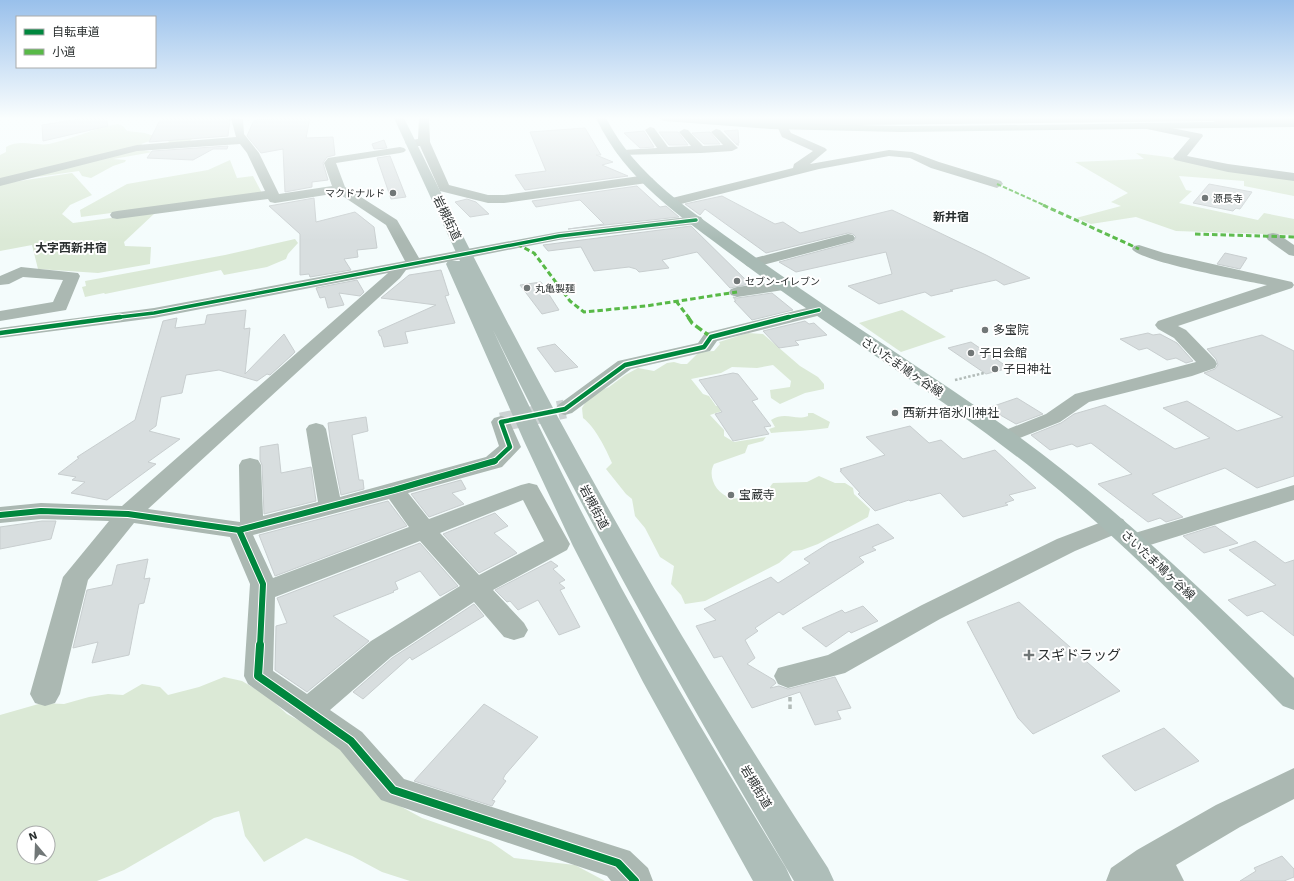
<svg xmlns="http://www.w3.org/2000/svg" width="1294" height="881" viewBox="0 0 1294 881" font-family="'Work Sans','Noto Sans JP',sans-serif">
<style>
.green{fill:#dbe9d6;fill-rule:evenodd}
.building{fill:#d8dedf;stroke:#c8cecf}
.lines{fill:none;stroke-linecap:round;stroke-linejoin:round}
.minor-tunnel{stroke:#ccd3d3;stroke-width:19;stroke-dasharray:19 10;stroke-linecap:butt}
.path-far1{stroke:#b2bbb8;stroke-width:2.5;stroke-dasharray:2.5 2;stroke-linecap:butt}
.path{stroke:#b2bbb8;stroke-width:3.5;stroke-dasharray:4.5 3;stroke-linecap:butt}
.minor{fill:#abb8b2;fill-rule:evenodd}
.major{fill:#a8bab4;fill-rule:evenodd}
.highway{fill:#aebeb9;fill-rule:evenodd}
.quiet-far2{stroke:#58b947;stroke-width:2;stroke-dasharray:4.5 2;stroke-linecap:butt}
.quiet-far1{stroke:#58b947;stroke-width:3;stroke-dasharray:5.5 3;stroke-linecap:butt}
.quiet{stroke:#58b947;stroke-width:3.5;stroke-dasharray:8 3.5;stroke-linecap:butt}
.cycleway-far3-casing{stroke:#fff;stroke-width:5.5}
.cycleway-far2-casing{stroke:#fff;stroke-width:7}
.cycleway-far1-casing{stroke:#fff;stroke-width:8}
.cycleway-casing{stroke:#fff;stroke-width:10}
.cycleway-far3{stroke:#00873e;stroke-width:3.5}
.cycleway-far2{stroke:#00873e;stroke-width:4.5}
.cycleway-far1{stroke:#00873e;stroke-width:6}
.cycleway{stroke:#00873e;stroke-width:8}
.poi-dot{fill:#717777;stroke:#fff;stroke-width:1.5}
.labels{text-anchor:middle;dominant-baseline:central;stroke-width:4;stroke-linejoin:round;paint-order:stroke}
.far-poi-label{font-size:10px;fill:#2b3030;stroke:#fff;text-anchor:start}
.far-quarter-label{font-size:12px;font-weight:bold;fill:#2b3030;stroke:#fff}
.street-label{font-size:12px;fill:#2b3030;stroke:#fff}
.poi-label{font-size:12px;fill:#2b3030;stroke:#fff;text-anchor:start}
.near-poi-label{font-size:14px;fill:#2b3030;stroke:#fff;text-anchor:start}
</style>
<rect width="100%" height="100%" fill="#f4fcfc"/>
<g class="green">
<path d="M118 124 123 126 127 131 145 133 157 137 193 138 190 141 168 144 169 140H153L141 144 144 146 143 150 153 152 113 159 126 160 125 162 113 166 91 178 82 176 79 171 16 180 0 179V155L6 152V147C20 139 34 146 49 144 73 139 94 128 118 124Z"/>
<path d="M1136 153 1168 157 1228 170 1294 179V196L1244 186V181L1179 176 1186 190 1192 191 1179 203 1258 220 1264 213 1294 219V235L1176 231 1136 217 1091 224 1076 218 1121 206 1111 202 1128 193 1075 162 1144 159Z"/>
<path d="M230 160 237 178 253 176 262 193 81 217 80 210 127 184 208 170Z"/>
<path d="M72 173 92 195 70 205 62 214 73 223 156 212 124 242 125 246 151 247 150 264 98 273 38 269 32 245 0 251V184Z"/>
<path d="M295 239 298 243 288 254 286 259 267 267 224 275 221 270 105 294 104 293 85 297 82 287 86 286 85 281 225 255Z"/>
<path d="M902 310 946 337 901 352 859 323Z"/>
<path d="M748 333 763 334 800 366 818 377 824 384V389L805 393 780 404 771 398 770 390 790 387 791 381 773 365 757 368 732 367 721 373 691 379 703 394 709 396 716 406 723 405 725 410 710 415 724 430V436L734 442 766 437 763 441 748 445 745 453 714 464C707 476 716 494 731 498 738 500 761 494 767 490 769 489 771 485 773 483L807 482 819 476 835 483H845L853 488 854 494 870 509 868 517 818 544 802 550 793 551 779 563 705 601 685 604 681 595 671 584 674 566 660 557 645 528 635 516 632 499 626 494 606 469 612 463C606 449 595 427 583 418L582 408 587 400 595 393 609 387 625 375 638 368 654 371 667 363 674 362 681 364H687L699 352 714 351 720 344 719 342Z"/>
<path d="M808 413H813L830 422 828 428C809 431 790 431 771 433L769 429 775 427 771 420C786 411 795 421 808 416Z"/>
<path d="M224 677 242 681 266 695 287 714 324 734 368 774 389 800 422 818 491 842 514 858 575 865 605 881H410L382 872 352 856 306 838 264 862 245 836 239 811 214 818 124 870 97 881H0V715L42 703 64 704 89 697 108 694 123 695 142 684 160 687 168 695 199 687ZM24 833H48V857H24Z"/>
</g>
<g class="building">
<path d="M85 118H106L108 126 43 141 42 125Z"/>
<path d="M161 118H230L228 136 149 142Z"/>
<path d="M285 118H310L306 138 333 137 335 155 327 157 323 163 328 180 312 182V187L285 192 283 149 261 153 247 136 254 120Z"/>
<path d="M585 128 601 155H596L613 162 602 165 628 176 525 190 515 175 546 171 530 132Z"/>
<path d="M738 130 739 143 736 144 739 145H737L724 131Z"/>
<path d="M644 131 654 147 640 148 624 133Z"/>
<path d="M659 132H678L688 145H669Z"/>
<path d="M710 132 720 144H704L692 133Z"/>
<path d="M384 140 387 148 374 149 372 144Z"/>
<path d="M228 146 227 149H213L193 160 147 158 152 151Z"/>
<path d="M390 156 406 197 391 199 377 158Z"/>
<path d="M1209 184 1252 192 1240 209 1236 208 1233 211 1193 203Z"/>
<path d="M637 186 660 207 666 206 679 217 568 229 604 224 580 200 536 207 532 201Z"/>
<path d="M722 196 775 224 783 222 800 233 892 210 986 255 1030 278 1004 285 996 280 950 290 953 291 931 296 925 292 879 304 848 286 892 274 886 252 796 272 779 262 853 242 856 237 853 234 848 233 766 253 705 209 700 215 685 204Z"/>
<path d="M314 198 316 222 355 212 374 227 377 248 357 250 358 257 344 259 351 270 310 277 309 274 300 275V234L269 206Z"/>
<path d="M467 199 476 202 489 214 470 217 455 202Z"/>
<path d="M691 226 750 284 730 288 697 252 662 260 669 268 639 272 636 269 629 267 594 271 581 247 548 251 543 245Z"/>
<path d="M1225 253 1247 258 1240 269 1217 264Z"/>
<path d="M441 270 449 295 445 296 455 323 405 332 408 343 384 347 381 336H380L378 331 436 305 381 298 409 275Z"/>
<path d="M357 280 364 292 360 296 339 293 344 305 328 308 325 297 320 298 316 288Z"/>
<path d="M541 282 559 310 542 314 520 285Z"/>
<path d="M772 293 793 310 752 320 734 301H736L733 297 737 298Z"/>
<path d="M246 310 244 329 250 328 245 374 284 334 295 352 292 355 270 375 267 374 257 381 219 370 186 375 182 393 161 397 156 426 149 431 180 439 148 462 156 464 107 500 71 493 85 482 72 480 76 477 58 474 79 458 77 457 135 420 163 321 177 318 175 328 205 324 207 315Z"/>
<path d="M805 321 809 324 814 323 827 335 795 341 799 345 779 348 763 331Z"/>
<path d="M1148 333 1153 335 1160 334 1177 343 1193 361 1186 363 1176 358 1167 360 1147 348 1139 350 1120 339Z"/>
<path d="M1262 335 1294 351V476L1257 488 1225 468 1152 494 1183 517 1166 522 1160 518 1148 522 1098 484 1132 474 1091 443 1077 447 1072 444 1050 450 1031 435 1061 423 1074 414 1105 405 1175 449 1210 438 1163 408 1187 401 1237 431 1283 417 1204 373 1215 369 1218 365 1216 359 1207 349Z"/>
<path d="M971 342 1009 368 986 374 948 348Z"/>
<path d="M555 344 578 367 555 372 537 348Z"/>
<path d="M733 373 738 374 758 399 752 401 771 426 764 427 769 434 733 441 715 414 722 412 699 380Z"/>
<path d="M1017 398 1043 414 1016 424 988 408Z"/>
<path d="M366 417 368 431 352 435 359 480H363L364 489 341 495 330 439 328 423Z"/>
<path d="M910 426 929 443 941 440 963 459 995 450 1036 488 1009 495 1014 500 1005 503 1008 505 963 517 940 493 910 501 909 500 875 511 858 494 860 493 840 471 842 470 840 469 885 455 866 437Z"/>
<path d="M278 444 281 473 311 467 316 501 264 514 262 465 260 460V447Z"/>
<path d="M461 480 466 489 452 493 464 504 429 517 411 494Z"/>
<path d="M388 501 407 526 275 576 259 535Z"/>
<path d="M495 513 508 526 494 533 517 553 479 573 443 534Z"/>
<path d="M42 521H56L51 539 0 549V527Z"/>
<path d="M878 524 894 538 872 547 876 550 859 557 864 562 783 615 779 612 755 628 758 631 745 640 755 658 747 664 774 680 776 683 770 688 779 686 788 689 835 677 851 708 837 711 841 719 815 725 800 692 752 708 722 656 714 658 696 626 716 620 704 609 771 577 778 583 810 563 804 559 829 543Z"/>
<path d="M1215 526 1238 543 1204 553 1183 536Z"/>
<path d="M1255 541 1285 563 1294 560V636L1262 611 1247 616 1228 600 1276 585 1229 550Z"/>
<path d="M420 543 458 586 440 596 420 571 395 582 398 589 393 591 394 592 333 616 369 641 307 692 275 670 276 626 287 623 277 598Z"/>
<path d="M148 559 144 579 150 578 144 603 139 604 129 655 92 663 98 642 73 648 87 590 112 585 117 565Z"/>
<path d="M551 561 558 566 553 569 565 580 559 583 565 588 560 590 580 627 559 635 538 600 518 610 510 601 507 602 495 590Z"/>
<path d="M1019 602 1104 677 1120 691 1033 734 1018 718 967 622Z"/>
<path d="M474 604 484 616 412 660 410 657 363 699 353 692 392 658Z"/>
<path d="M863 606 878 621 851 633 849 631 826 647 802 628 842 610 845 613Z"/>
<path d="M484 704 538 737 505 775 503 779 506 781 492 800 495 801 492 806 414 781Z"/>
<path d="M1164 728 1199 761 1135 791 1102 756Z"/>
<path d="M1282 856 1294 869V877L1284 881H1240L1256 871 1254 868Z"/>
</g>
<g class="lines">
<path class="minor-tunnel" d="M501 422 565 409"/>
<path class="path-far1" d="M955 380 984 373"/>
<path class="path" d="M790 697V709"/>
<g class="minor">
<path d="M231 118 243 119 244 134 259 153 279 194 332 186 324 163 328 158 400 147 404 148 406 150 404 152 400 153 336 163 345 187 397 220 419 258 559 232 696 216 701 217 703 220 701 223 696 224 559 240 406 270 400 278 148 509 240 522 239 465 242 460 250 458 258 460 261 465 263 516 318 502 306 429 309 425 316 423 323 425 326 429 340 497 486 457 499 446 491 422 494 418 501 416 508 418 521 447 502 467 408 493 429 519 521 485 529 483 537 485 570 544 567 550 493 590 524 623 528 630 524 637 514 640 504 637 474 602 391 657 330 710 362 732 404 779 630 851 648 868 653 881H611L607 876 381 800 340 750 248 684 244 676 250 584 230 537 134 523 88 580 60 694 55 703 45 706 35 703 30 694 63 577 109 521 41 519 0 523V507L41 503 122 506 388 273 154 318 0 338V328L154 308 405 261 386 225 338 193 275 203 270 202 268 199 117 219 112 218 110 215 112 212 117 211 265 191 247 153 240 144 137 151 0 186V178L137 145 236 137ZM389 499 409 527 273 578 253 535ZM523 500 544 541 479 575 440 533ZM420 541 460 586 371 641 307 694 273 671 275 597Z"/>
<path d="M419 118H429L430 142 449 185 488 195H504L647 175 653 179 647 183 504 203H488L440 191 420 146H411L405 143 407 141 418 139Z"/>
<path d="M782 123 786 124 791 133 825 148 827 150 810 164 889 150 912 152 939 162 1001 181 1003 184 997 188 931 168 910 158 889 156 819 169 673 206 668 205 666 202 668 199 793 168 794 164 813 151 782 137 777 126Z"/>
<path d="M1146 123 1202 134 1203 136 1187 156 1228 164 1294 173V181L1228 172 1175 160 1173 158 1190 138 1142 128 1141 126 1142 124Z"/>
<path d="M650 127 654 128 668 147 691 146 679 132 684 129 688 130 703 146 723 145 711 132 716 129 720 130 738 148 732 151 701 153 619 155 617 153 619 151 623 150 657 148 645 130Z"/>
<path d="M1273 233 1278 234 1294 245V256L1289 255 1268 240 1266 237 1268 234Z"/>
<path d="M848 234 853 235 855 238 853 241 752 268 747 266 744 263 747 260Z"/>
<path d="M1139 245 1164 253 1292 282 1294 285 1292 288 1178 326 1186 330 1215 360 1217 364 1215 368 1192 376 1089 402 1060 422 1012 441 1005 443 998 441 995 437 998 433 1046 414 1075 394 1196 362 1174 338 1158 329 1155 325 1158 321 1267 285C1246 281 1141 262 1132 249L1134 246Z"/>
<path d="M21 267 78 273 80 276 66 310 0 321V311L53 302 63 280 23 277 9 284 0 285V276Z"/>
<path d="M784 281 790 283 792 286 790 289 737 297 731 295 729 292 731 289 737 287Z"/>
<path d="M819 305 825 306 827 310 825 314 717 341 710 351 631 369 572 413 565 415 558 413 555 409 558 405 618 361 698 343 705 333Z"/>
<path d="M1294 485V500L1134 550 1125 548 1122 542 1125 536Z"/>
<path d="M1115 517 1123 519 1127 525 1123 531 1075 551 940 619 845 673 788 688 778 684 774 676 778 668 828 655 922 605 1057 539Z"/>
<path d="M1294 768V799L1240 827 1176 865 1184 881H1106L1111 868 1137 850 1216 805Z"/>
</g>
<g class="major">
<path d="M596 118H606C636 177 692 211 744 249 832 313 926 370 1014 433 1115 506 1204 592 1294 678V710L1283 706C1204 625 1126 543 1038 473 941 396 835 332 736 258 682 217 626 182 596 118Z"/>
<path d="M659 118C740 118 820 125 901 126 1032 126 1163 122 1294 121V127L901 132 771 129 664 121Z"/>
</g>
<g class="highway">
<path d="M394 118H404C483 279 566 437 656 592 711 686 769 777 828 868L834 881H794C687 701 586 518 493 330 534 417 576 504 622 589 674 684 730 776 786 868L792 881H753L643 682 573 546 524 441 446 264 448 261H460Z"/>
<path d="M701 118H1294V123L1219 125 1215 124 1214 121 854 125 706 121Z"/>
</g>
<path class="quiet-far2" d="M997 184 1046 206"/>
<g class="quiet-far1">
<path d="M1043 205 1139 249"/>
<path d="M1195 234 1294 237"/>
<path d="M517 244 534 253 570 301 584 312 646 306 737 292"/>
<path d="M676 301 689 318"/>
</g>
<path class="quiet" d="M688 317 692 323 711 337"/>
<defs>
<g id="cycleway-far3">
<path d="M112 318 154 313 559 236 696 220"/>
<path d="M785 318 819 310"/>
</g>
<g id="cycleway-far2">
<path d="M0 333 120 317"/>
<path d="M494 462 510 447 501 422 565 409 625 365 704 347 711 337 789 317"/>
</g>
<g id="cycleway-far1">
<path d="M0 515 41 511 128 514 239 530 263 584 260 646"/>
<path d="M239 530 394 490 495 461"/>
</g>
<path id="cycleway" d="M260 645 258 676 351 741 393 790 618 863 635 881"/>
</defs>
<use href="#cycleway-far3" class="cycleway-far3-casing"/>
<use href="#cycleway-far2" class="cycleway-far2-casing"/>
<use href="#cycleway-far1" class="cycleway-far1-casing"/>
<use href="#cycleway" class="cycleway-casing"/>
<use href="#cycleway-far3" class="cycleway-far3"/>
<use href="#cycleway-far2" class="cycleway-far2"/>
<use href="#cycleway-far1" class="cycleway-far1"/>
<use href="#cycleway" class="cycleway"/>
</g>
<linearGradient id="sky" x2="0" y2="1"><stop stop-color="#99c0eb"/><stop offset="0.49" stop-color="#fafefe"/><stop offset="1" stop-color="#fafefe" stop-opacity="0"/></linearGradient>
<rect width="1294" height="241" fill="url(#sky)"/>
<g class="poi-dot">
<circle cx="393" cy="193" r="4"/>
<circle cx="1205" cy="198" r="4"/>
<circle cx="737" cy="281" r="4"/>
<circle cx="527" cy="288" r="4"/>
<circle cx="985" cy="330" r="4"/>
<circle cx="971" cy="353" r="4"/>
<circle cx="995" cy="369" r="4"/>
<circle cx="895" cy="413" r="4"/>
<circle cx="731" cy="495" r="4"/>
<path d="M1027 649h4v4h4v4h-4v4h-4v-4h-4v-4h4z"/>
</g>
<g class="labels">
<g class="far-poi-label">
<text x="385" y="193" text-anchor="end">マクドナルド</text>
<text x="1213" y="198">源長寺</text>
<text x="745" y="281">セブン-イレブン</text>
<text x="535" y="288">丸亀製麺</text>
</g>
<g class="far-quarter-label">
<text x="951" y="217">新井宿</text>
<text x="71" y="248">大字西新井宿</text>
</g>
<g class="street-label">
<text transform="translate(447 218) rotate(64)">岩槻街道</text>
<text transform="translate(902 367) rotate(34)">さいたま鳩ヶ谷線</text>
<text transform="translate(594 507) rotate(62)">岩槻街道</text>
<text transform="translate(1158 565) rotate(43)">さいたま鳩ヶ谷線</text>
<text transform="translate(756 787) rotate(59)">岩槻街道</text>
</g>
<g class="poi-label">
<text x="993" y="330">多宝院</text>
<text x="979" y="353">子日会館</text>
<text x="1003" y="369">子日神社</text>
<text x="903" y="413">西新井宿氷川神社</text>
<text x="739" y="495">宝蔵寺</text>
</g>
<g class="near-poi-label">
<text x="1037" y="655">スギドラッグ</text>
</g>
</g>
<rect x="16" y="16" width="140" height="52" fill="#ffffff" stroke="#aaacac"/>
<rect x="24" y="29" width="20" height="6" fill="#00873e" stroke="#aaacac"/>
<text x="52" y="36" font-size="12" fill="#2b3030">自転車道</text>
<rect x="24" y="49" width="20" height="6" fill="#58b947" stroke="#aaacac"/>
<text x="52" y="56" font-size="12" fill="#2b3030">小道</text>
<g transform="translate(36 845) rotate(341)"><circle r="19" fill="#ffffff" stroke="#aaacac"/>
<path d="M0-3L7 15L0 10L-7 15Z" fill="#717777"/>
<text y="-6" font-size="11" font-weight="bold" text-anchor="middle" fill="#2b3030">N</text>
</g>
</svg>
